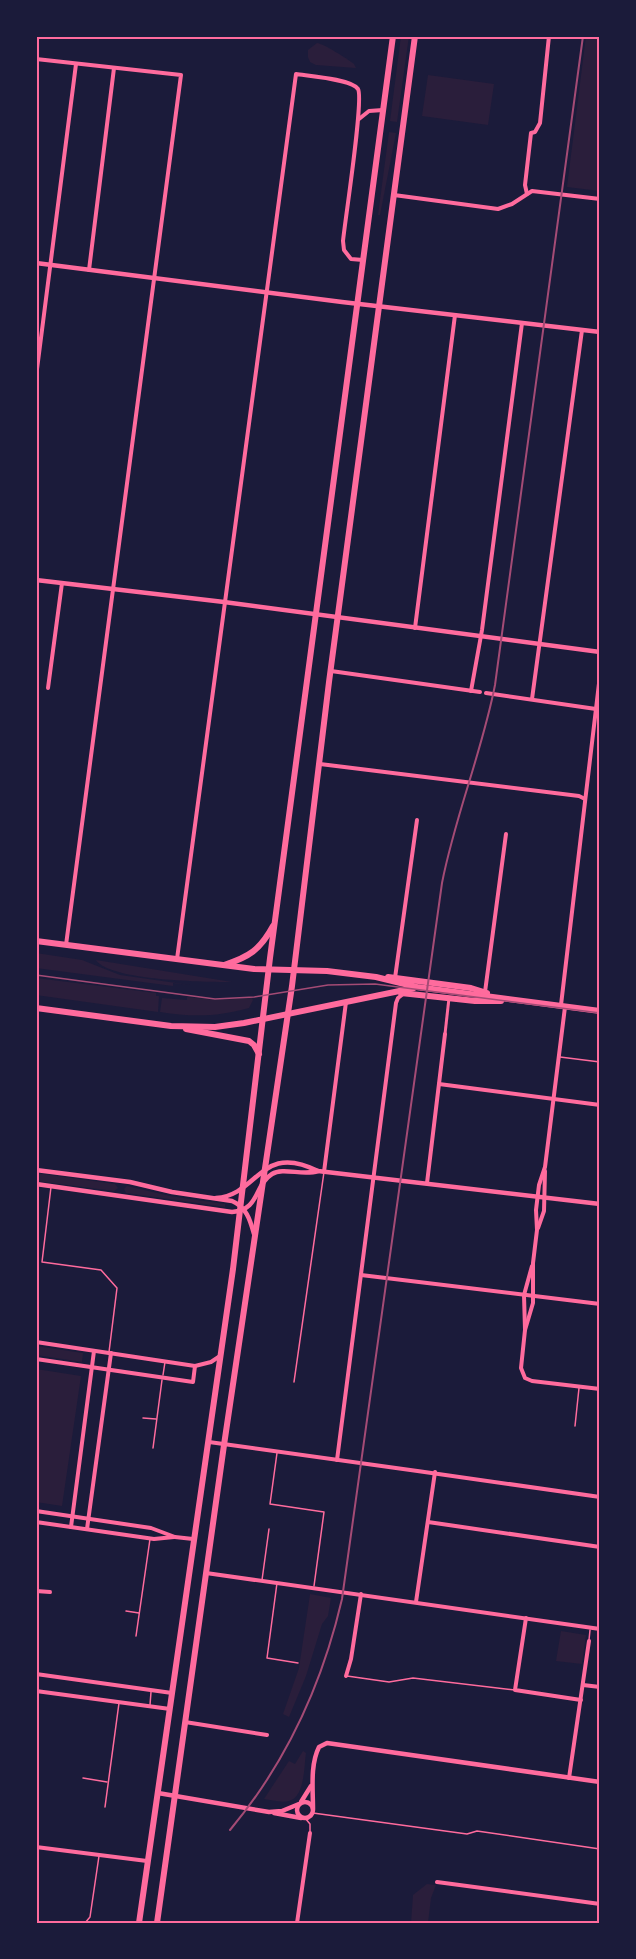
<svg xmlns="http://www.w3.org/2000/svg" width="636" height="1959" viewBox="0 0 636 1959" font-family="Arial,sans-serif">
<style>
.green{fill:#2a1e3b}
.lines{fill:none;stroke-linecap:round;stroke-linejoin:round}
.service{stroke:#ff6b9d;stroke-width:1.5}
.pedestrian{stroke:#ff6b9d;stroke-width:3}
.minor{stroke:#ff6b9d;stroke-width:4}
.tertiary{stroke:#ff6b9d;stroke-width:4.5}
.primary{stroke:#ff6b9d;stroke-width:6}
.trunk{stroke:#ff6b9d;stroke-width:6}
.tram{stroke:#a44b75;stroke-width:1.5}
.rail{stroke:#a44b75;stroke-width:2}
.neatline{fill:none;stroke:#ff6b9d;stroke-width:2}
</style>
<rect width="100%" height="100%" fill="#1b1b3a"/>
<g class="green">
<path d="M401 36H409L397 122 390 121Z"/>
<path d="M586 36H600V191L567 187Z"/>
<path d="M317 43C324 44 346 58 354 64L356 68 316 65 310 62 308 57V50Z"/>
<path d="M428 75 494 84 488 125 422 116Z"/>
<path d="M389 132 396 133 380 215H378Z"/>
<path d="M36 953 82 960 120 975 190 985 173 983V986L36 968Z"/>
<path d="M96 960 232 982C207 982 110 981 96 960Z"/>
<path d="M36 978 156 993V996H159L158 1012 36 995Z"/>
<path d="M187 997 216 1000 252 998 253 1000 249 1008C217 1017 192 1017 160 1012L162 998 187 1000Z"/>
<path d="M36 1173 115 1184 118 1188 114 1191 36 1181Z"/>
<path d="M127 1186 170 1196 225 1204V1207L126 1193 124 1189Z"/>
<path d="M36 1346 83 1353 82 1362 36 1355Z"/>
<path d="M36 1369 81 1376 62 1506 36 1502Z"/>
<path d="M310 1594 331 1598 328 1616 322 1624 306 1676 289 1717 283 1714 299 1668Z"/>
<path d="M561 1631 586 1635 582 1664 556 1661Z"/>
<path d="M303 1751 306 1753C304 1766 305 1797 289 1801 281 1803 272 1800 264 1799L289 1761 295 1764Z"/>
<path d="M427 1884 436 1885 431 1898 428 1923H411L413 1895Z"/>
</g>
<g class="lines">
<g class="service">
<path d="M560 1057 600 1062"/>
<path d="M51 1187 42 1262 101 1270 117 1288 109 1352"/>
<path d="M36 1293H38"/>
<path d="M163 1375 165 1362"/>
<path d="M294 1382 324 1172"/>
<path d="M143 1418 156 1419"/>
<path d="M575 1426 579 1388"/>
<path d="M153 1448 162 1380"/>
<path d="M277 1453 270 1504 324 1512 314 1586"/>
<path d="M262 1580 269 1529"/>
<path d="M277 1583 267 1658 298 1663"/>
<path d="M126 1611 139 1613"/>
<path d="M136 1636 150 1539"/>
<path d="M589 1640 590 1630"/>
<path d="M347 1676 389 1682 413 1678 515 1690"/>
<path d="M150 1705 151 1692"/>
<path d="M83 1778 107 1782"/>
<path d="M105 1807 119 1703"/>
<path d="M313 1813 467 1834 477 1831 600 1849"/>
<path d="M305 1818 310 1824V1832"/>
<path d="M85 1923 90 1917 99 1856"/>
</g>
<path class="pedestrian" d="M445 1034 449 998"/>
<g class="minor">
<path d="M36 59 181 75 66 945"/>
<path d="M359 119 369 111 383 110"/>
<path d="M527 194 525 185 531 133 535 132 540 123 549 36"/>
<path d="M394 195 498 209 512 204 532 191 600 199"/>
<path d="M89 270 114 68"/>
<path d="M36 377 76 64"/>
<path d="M415 628 455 315"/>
<path d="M331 671 480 692"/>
<path d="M48 688 62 583"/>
<path d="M471 691 482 630 522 323"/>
<path d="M486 693 596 709"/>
<path d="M532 699 582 330"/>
<path d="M320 764 579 796 585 799"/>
<path d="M177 959 296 74C309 76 351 79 358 89 364 99 345 220 343 241L344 250 351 259 363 260"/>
<path d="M395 978 417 820"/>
<path d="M485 992 506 834"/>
<path d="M561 1005 600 675"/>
<path d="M439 1084 600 1105"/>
<path d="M324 1172 346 1002"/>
<path d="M427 1183 445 1034"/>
<path d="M538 1228 544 1211 545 1171"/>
<path d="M532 1266 524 1295 525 1330 521 1368 525 1378 532 1381 600 1389"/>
<path d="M361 1275 600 1304"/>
<path d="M525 1330 533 1303V1263L537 1230 536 1210 539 1185 545 1167 565 1007"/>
<path d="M36 1342 195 1366 211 1362 220 1356"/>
<path d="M36 1359 193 1382 195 1366"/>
<path d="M209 1442C339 1460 470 1478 600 1497"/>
<path d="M337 1460 396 1003 398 998 403 994"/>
<path d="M36 1511 151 1528 175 1537 193 1539"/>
<path d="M36 1522 154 1539 174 1537"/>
<path d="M428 1522 600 1547"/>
<path d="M71 1527 94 1351"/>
<path d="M87 1529 111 1353"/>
<path d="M206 1573 600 1629"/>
<path d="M36 1591 50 1592"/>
<path d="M416 1602 435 1472"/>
<path d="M526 1618 515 1690 581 1700"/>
<path d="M36 1674 172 1693"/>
<path d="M346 1676 351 1659 361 1594"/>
<path d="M583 1685 600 1687"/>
<path d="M36 1691 170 1709"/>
<path d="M185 1722 267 1735"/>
<path d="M569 1778 589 1641"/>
<path d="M36 1847 147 1861"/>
<path d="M437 1882 600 1904"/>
<path d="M297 1923 310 1833"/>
</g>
<g class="tertiary">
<path d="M36 263 342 302 600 332"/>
<path d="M36 580 224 602 600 652"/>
<path d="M36 1170 130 1182 172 1192 232 1201C246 1207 250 1219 254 1234"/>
<path d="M36 1184 232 1212C260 1210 254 1185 272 1174 283 1167 303 1176 318 1171"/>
<path d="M216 1198C259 1195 260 1142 318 1171L600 1204"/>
<path d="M158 1793 269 1812 282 1811 299 1804"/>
<circle cx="305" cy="1810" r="8"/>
<path d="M301 1802 311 1786"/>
<path d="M313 1809C313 1789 310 1765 319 1747L327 1743 600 1782"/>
<path d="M274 1813 301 1818"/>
</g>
<g class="primary">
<path d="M36 941 254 969 327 971 376 977 417 987 600 1011"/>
<path d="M388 977 471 988 487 993"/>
<path d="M401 993 475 1001H501"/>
<path d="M36 1008 171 1026 215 1027 244 1023 414 988"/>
<path d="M186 1029 249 1041 254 1045 259 1054"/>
</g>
<g class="trunk">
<path d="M224 965C249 957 260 950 273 926"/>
<path d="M139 1923 233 1269 270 958 393 36"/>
<path d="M157 1923 224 1445 292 986 329 682 415 36"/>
</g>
<path class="tram" d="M36 975 215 999 254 997 328 985 375 984 600 1013"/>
<path class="rail" d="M230 1830C286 1763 322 1685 342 1599L442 883C455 816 482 752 495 685L583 36"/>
</g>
<rect width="636" height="1959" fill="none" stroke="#1b1b3a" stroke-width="75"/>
<rect x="38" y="38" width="560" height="1884" class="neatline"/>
</svg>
